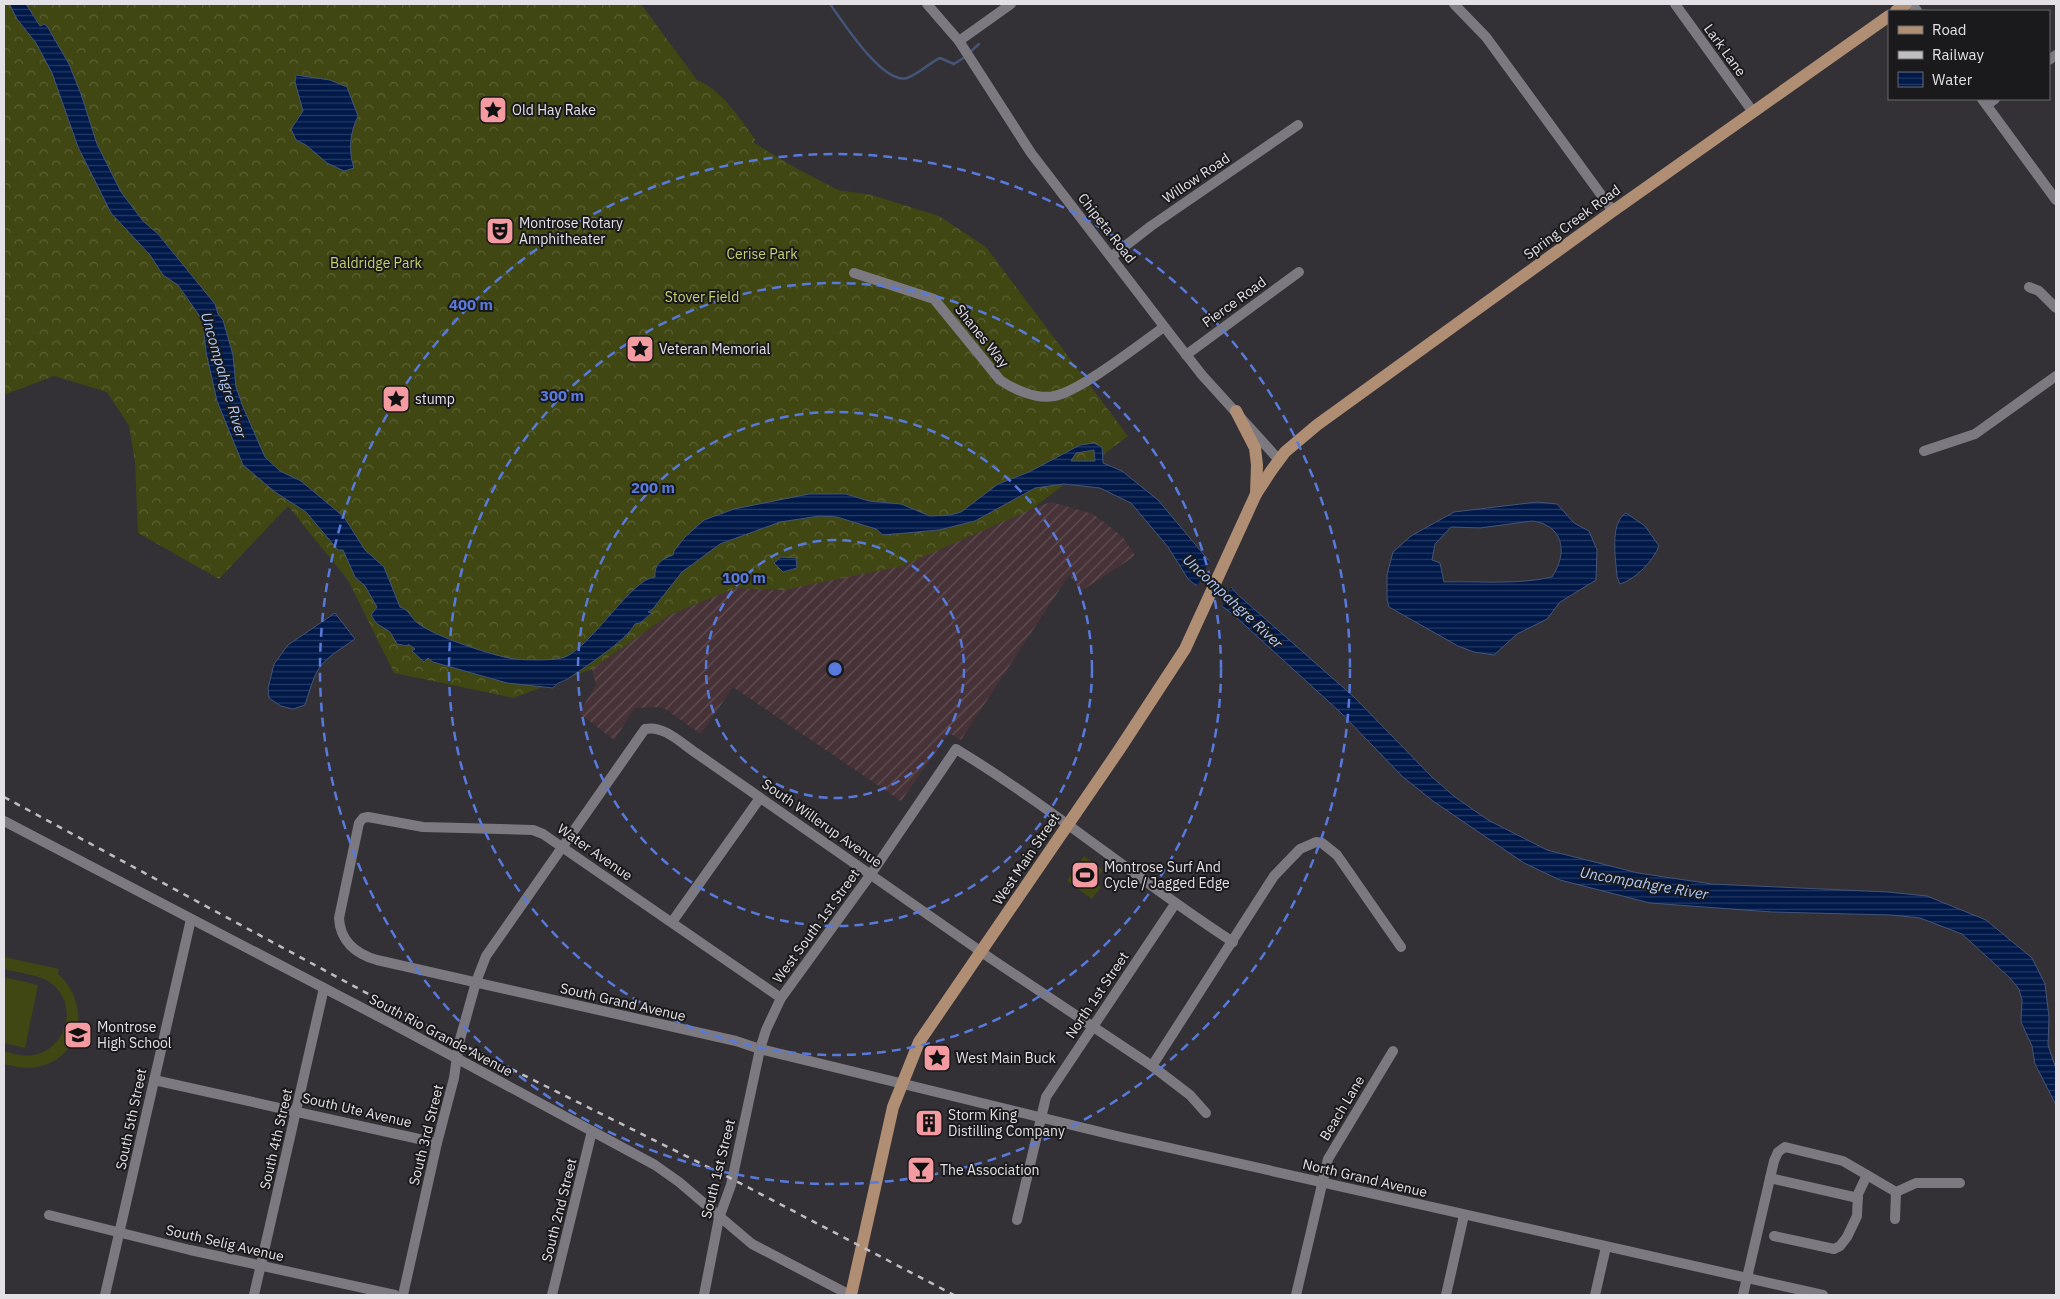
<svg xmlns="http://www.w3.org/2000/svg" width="2060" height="1299" viewBox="0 0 2060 1299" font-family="'IBM Plex Sans',sans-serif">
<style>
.industrial{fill:url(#industrial-furrows)}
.grass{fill:#404712}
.forest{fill:url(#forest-crowns)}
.water{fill:url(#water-rules);stroke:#445578;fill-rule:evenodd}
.pier{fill:#333036}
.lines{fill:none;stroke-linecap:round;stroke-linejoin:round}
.stream{stroke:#445578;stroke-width:2.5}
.minor{stroke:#7c7980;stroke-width:10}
.major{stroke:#b08e73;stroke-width:12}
.rail{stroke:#c0bdc2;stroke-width:2.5;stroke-dasharray:6 6;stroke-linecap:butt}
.ring{fill:none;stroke:#587adc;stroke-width:2.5;stroke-dasharray:9 6}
.labels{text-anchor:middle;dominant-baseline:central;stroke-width:4;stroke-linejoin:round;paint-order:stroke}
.street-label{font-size:14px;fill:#e3e1e5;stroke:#1a191b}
.poi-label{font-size:14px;fill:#e3e1e5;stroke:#1a191b;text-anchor:start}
.park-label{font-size:14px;fill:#c4d26f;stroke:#1a191b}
.water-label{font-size:15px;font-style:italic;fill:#accafa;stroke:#1a191b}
.centre{fill:#587adc;stroke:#1a191b;stroke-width:2.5}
.ring-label{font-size:15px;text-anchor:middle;font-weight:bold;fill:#587adc;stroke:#1a191b;stroke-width:4;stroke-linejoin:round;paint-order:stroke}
</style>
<defs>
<pattern id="industrial-furrows" width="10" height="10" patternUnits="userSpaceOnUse" patternTransform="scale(1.25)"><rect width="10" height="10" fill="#473337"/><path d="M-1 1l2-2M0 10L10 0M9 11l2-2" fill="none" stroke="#615054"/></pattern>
<pattern id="forest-crowns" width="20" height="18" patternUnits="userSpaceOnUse" patternTransform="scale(1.25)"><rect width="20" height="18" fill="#404712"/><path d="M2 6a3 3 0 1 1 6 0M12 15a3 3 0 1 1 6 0" fill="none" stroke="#5b6134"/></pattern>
<pattern id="water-rules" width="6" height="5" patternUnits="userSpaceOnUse" patternTransform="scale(1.25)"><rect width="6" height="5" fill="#001949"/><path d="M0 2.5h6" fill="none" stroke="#253a63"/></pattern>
</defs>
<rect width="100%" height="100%" fill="#333036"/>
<path class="industrial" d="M1051 502 1093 514 1123 537 1135 556 1081 591 1069 575 961 740 949 733 901 801 733 687 701 734 662 707 635 708 614 740 579 713 596 685 592 669 669 615 736 588 783 590Z"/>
<g class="grass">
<path d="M1084 856 1103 870 1094 883 1101 887 1092 899 1067 881Z"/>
<path d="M4 957 59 969 58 974C94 1006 81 1064 30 1068 21 1068 12 1066 4 1064V1051C15 1054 26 1058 38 1054 70 1044 78 1000 48 981 36 974 18 973 4 969Z"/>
<path d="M4 977 38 985 25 1048 4 1043Z"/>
</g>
<path class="forest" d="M4 4H641L697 80C721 89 740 119 755 139L754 143 794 167 838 190 872 195 939 216 986 247 1128 436 1032 509 902 566 783 590 736 588 669 615 592 669 513 698 394 673 348 580 288 506 219 579 138 533 135 462 129 426 107 392 54 376 4 395Z"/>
<g class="water">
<path d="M6 4H26L40 26 44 24 47 26 69 64 81 94 97 144 121 192 143 221 158 234 215 304 218 314 223 320 233 355 236 387 243 407 265 457 280 471 301 481 344 517 365 550 384 567 400 607C410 610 411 619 419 624 434 636 496 657 515 659 527 660 554 661 565 657 592 646 632 578 655 577 654 564 662 559 673 555L674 551 685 537 704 520 734 509 809 494H846L869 501 901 504 930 516 950 515 961 512 998 484 1029 472 1080 445 1094 443 1102 447 1103 463 1122 471 1158 500 1237 594 1354 697 1432 777 1455 797 1488 820 1547 850 1638 873 1712 884 1888 892 1927 896 1986 920 2032 958 2045 984 2049 1017 2048 1045 2056 1069V1105L2035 1064 2032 1046 2021 1022 2022 1000 2019 989 2010 978 1962 934 1920 918 1891 915 1772 912 1650 903 1560 880 1524 863 1433 801 1403 777 1340 712 1236 617 1188 579 1168 547 1131 503 1100 488 1064 484 1035 488 975 521 939 530 883 535 876 529 837 517 820 516 780 522 720 544 682 572 652 610 648 612 652 613 640 623 635 624C627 640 585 667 569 678 563 682 557 682 553 688L507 683 433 662 428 658 424 662 412 651 415 649 408 644V646L397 644 390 632 376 623 371 615 377 607 365 586 355 577 343 550H338L306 512 275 492 243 465 217 401 206 352 203 321 178 285 163 275 150 255 111 213 78 147 52 73 36 43 17 19 10 5ZM1094 450 1095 461H1071L1076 453Z"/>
<path d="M296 75 330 80 347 87 358 116C350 133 348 150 354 168L344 171 327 163 306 145 296 140 291 129 303 111 295 82Z"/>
<path d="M1537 502 1557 504 1574 523 1589 531 1597 550 1596 580 1560 602 1547 619 1517 634 1494 655 1474 652 1458 646 1389 607 1387 599V575L1393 552 1411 536 1454 512ZM1532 521C1564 525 1568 553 1552 577 1517 585 1481 581 1444 582L1440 563 1432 560 1435 544 1451 527 1480 528Z"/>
<path d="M1626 513 1645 526 1659 546C1653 561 1636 579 1620 584L1617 577C1616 560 1609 523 1626 513Z"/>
<path d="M781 557 796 558 797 568 783 572 774 563Z"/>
<path d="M335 613 355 639C318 664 318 663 305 705L293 709 281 706 269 698 268 688 274 664 288 645Z"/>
</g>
<path class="pier" d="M1210 559 1232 585 1221 609 1196 589Z"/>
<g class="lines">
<g class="stream">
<path d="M830 4C843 22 883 85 907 78 919 74 929 63 940 58L954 64 965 57"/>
<path d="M969 53 979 44"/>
</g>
<g class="minor">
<path d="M927 4 959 41 1031 153 1173 338 1202 375 1279 460"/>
<path d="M1454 4 1486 37 1613 211"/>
<path d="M1675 4 1753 112"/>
<path d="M1912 4 1917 11"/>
<path d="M959 41 1011 4"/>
<path d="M2049 60 2056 55"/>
<path d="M1982 99 2056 200"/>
<path d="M1987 105 1995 99"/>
<path d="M1111 257 1151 226 1298 125"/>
<path d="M854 273 934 299 1000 380C1013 389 1037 400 1054 396 1079 392 1140 344 1164 327"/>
<path d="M2029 287 2039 291 2056 308"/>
<path d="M1186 355 1299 272"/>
<path d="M1924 451 1975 434 2056 376"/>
<path d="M4 821 391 1023 655 1165 679 1182 752 1244 850 1295"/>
<path d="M672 922 760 798"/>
<path d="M781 998 543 834 533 830 423 827 368 817 363 818 359 823 339 918C340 941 356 954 377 960L736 1041 760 1049 1121 1137 1823 1295"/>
<path d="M1152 1066 1274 876 1300 849 1316 842 1322 843 1337 855 1401 947"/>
<path d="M154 1080 437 1143"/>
<path d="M1770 1178 1858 1198"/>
<path d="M49 1215 190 1250 395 1295"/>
<path d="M1895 1219 1896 1192"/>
<path d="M1017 1220 1046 1097 1175 904"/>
<path d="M1774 1236 1834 1249 1840 1246 1847 1237 1857 1216 1858 1194 1867 1175"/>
<path d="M105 1295 191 919"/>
<path d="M254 1295 324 988"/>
<path d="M403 1295 437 1143 454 1078 459 1043 476 982 486 956 645 729C664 725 681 743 696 753L993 960 1152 1066 1190 1095 1206 1113"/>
<path d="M552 1295 592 1131"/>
<path d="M704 1295 719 1218 731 1185 760 1049 766 1030 781 998 871 874 956 749C1052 807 1138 881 1233 942"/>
<path d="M1296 1295 1328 1159 1393 1051"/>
<path d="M1446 1295 1464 1215"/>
<path d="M1595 1295 1606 1247"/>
<path d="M1743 1295 1774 1161 1778 1152 1785 1147 1843 1161 1896 1192 1916 1183H1960"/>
</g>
<g class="major">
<path d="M1896 11 1906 4"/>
<path d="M1236 411 1255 448 1257 465 1256 494"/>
<path d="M851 1295 893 1107 919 1042 1119 750 1185 649 1256 494 1271 471 1285 452 1317 425 1613 211 1889 16"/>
</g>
<path class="rail" d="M4 797 459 1043 732 1179 954 1295"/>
</g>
<g class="ring">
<circle cx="835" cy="669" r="129"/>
<circle cx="835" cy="669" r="257"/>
<circle cx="835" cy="669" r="386"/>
<circle cx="835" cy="669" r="515"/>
</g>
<defs>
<symbol id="sight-square" viewBox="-11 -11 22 22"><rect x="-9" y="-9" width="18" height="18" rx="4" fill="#f49aa1" stroke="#1a191b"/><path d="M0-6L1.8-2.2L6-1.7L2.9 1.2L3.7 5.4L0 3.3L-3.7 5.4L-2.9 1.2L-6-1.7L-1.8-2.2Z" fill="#111"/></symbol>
<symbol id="theatre-square" viewBox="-11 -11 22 22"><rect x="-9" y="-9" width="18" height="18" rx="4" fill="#f49aa1" stroke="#1a191b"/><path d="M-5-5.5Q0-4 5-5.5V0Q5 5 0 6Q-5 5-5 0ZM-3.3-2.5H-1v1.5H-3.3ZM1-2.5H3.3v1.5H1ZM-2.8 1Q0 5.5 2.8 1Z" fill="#111"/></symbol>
<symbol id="stadium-square" viewBox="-11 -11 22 22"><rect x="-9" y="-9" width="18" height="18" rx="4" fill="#f49aa1" stroke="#1a191b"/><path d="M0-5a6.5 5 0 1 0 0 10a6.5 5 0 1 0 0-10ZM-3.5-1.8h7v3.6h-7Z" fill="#111"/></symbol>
<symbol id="school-square" viewBox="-11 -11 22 22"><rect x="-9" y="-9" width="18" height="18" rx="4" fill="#f49aa1" stroke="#1a191b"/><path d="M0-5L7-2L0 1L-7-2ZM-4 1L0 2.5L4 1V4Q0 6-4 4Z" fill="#111"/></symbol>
<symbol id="building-square" viewBox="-11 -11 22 22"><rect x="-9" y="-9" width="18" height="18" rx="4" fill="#f49aa1" stroke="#1a191b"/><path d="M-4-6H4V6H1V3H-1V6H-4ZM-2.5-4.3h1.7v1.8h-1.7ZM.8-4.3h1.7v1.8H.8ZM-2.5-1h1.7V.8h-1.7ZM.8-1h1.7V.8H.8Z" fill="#111"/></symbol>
<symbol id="bar-square" viewBox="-11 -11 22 22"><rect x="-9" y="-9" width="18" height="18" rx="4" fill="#f49aa1" stroke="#1a191b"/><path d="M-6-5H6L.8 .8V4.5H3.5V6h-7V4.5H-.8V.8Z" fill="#111"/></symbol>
</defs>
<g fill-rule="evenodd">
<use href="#sight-square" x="477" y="94" width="32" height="32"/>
<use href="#theatre-square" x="484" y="215" width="32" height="32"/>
<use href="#sight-square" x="624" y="333" width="32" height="32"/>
<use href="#sight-square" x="380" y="383" width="32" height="32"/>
<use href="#stadium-square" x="1069" y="859" width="32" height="32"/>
<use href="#school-square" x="62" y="1019" width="32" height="32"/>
<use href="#sight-square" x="921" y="1042" width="32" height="32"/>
<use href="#building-square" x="913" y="1107" width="32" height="32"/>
<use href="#bar-square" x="905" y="1154" width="32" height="32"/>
</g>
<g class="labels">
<g class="street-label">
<text transform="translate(1725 50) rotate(54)">Lark Lane</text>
<text transform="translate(1196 178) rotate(-34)">Willow Road</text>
<text transform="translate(1572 222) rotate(-36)">Spring Creek Road</text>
<text transform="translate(1107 228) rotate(52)">Chipeta Road</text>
<text transform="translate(1234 302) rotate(-36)">Pierce Road</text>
<text transform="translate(982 336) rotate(51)">Shanes Way</text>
<text transform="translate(822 823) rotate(35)">South Willerup Avenue</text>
<text transform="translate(595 852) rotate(35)">Water Avenue</text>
<text transform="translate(1026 859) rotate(-56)">West Main Street</text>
<text transform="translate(816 926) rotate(-54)">West South 1st Street</text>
<text transform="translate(1097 995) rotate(-56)">North 1st Street</text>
<text transform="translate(623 1002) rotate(13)">South Grand Avenue</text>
<text transform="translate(441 1035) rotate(28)">South Rio Grande Avenue</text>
<text transform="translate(1342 1108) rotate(-59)">Beach Lane</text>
<text transform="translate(357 1110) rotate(13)">South Ute Avenue</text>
<text transform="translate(131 1119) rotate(-78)">South 5th Street</text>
<text transform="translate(426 1135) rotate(-76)">South 3rd Street</text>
<text transform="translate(276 1139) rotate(-77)">South 4th Street</text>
<text transform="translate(718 1169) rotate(-76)">South 1st Street</text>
<text transform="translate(1365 1178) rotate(13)">North Grand Avenue</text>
<text transform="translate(559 1210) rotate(-76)">South 2nd Street</text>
<text transform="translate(225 1243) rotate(13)">South Selig Avenue</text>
</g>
<g class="poi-label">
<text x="512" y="110">Old Hay Rake</text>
<text x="519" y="223">Montrose Rotary<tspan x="519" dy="16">Amphitheater</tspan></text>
<text x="659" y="349">Veteran Memorial</text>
<text x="415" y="399">stump</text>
<text x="1104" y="867">Montrose Surf And<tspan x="1104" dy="16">Cycle / Jagged Edge</tspan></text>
<text x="97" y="1027">Montrose<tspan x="97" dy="16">High School</tspan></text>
<text x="956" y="1058">West Main Buck</text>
<text x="948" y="1115">Storm King<tspan x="948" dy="16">Distilling Company</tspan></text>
<text x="940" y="1170">The Association</text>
</g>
<g class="park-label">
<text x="762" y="254">Cerise Park</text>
<text x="376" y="263">Baldridge Park</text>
<text x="702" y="297">Stover Field</text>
</g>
<g class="water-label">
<text transform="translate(224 375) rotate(74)">Uncompahgre River</text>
<text transform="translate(1233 601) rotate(43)">Uncompahgre River</text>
<text transform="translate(1644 883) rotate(10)">Uncompahgre River</text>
</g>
</g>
<circle cx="835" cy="669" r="8" class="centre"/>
<g class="ring-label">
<text x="471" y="310">400 m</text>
<text x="562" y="401">300 m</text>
<text x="653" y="493">200 m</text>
<text x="744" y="583">100 m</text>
</g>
<rect width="2060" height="1299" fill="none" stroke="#e3e1e5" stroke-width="10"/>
<rect x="1888" y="10" width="162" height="90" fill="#1a191b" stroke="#6a696c"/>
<rect x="1898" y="26" width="25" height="8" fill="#b08e73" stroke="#6a696c"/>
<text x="1932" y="35" font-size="15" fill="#e3e1e5">Road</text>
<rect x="1898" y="51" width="25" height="8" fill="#c0bdc2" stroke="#6a696c"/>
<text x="1932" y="60" font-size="15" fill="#e3e1e5">Railway</text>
<rect x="1898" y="72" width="25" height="15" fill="url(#water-rules)" stroke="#6a696c"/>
<text x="1932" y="85" font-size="15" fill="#e3e1e5">Water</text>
</svg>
